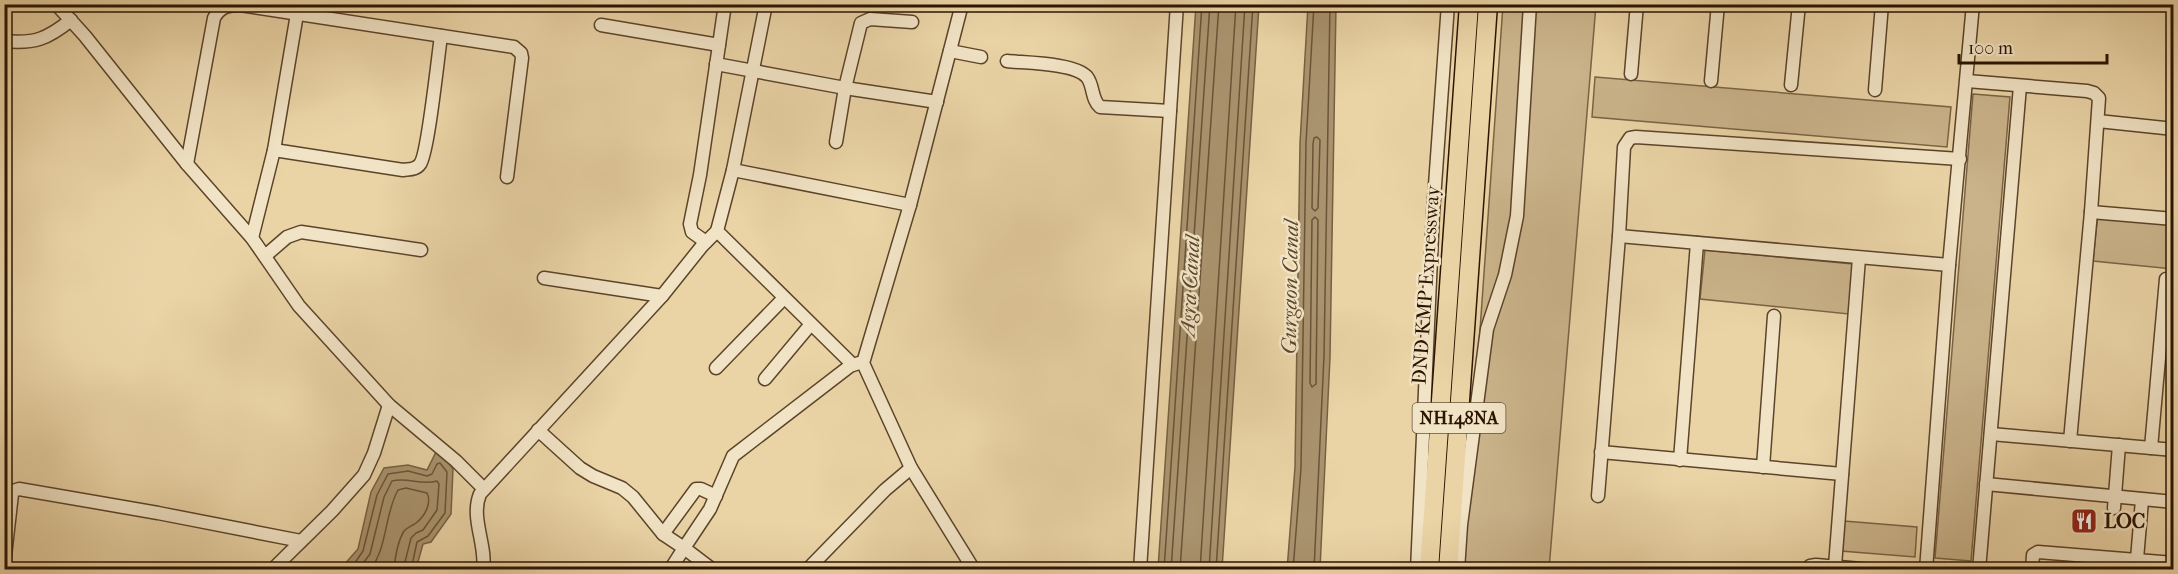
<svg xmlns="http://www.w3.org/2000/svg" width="2178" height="574" viewBox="0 0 2178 574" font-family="'IM FELL French Canon',serif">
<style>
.green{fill:#cab38a;stroke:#7a6445;stroke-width:1.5}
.water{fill:#a9936e;stroke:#776042;stroke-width:1.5}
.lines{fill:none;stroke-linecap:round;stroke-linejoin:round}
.shore{stroke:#6a5437;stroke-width:1.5}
.minor-casing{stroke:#5b442a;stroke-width:15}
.highway-casing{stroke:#2b1400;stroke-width:21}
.minor{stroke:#f1e3c5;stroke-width:12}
.highway{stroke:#ead4a6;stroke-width:18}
.labels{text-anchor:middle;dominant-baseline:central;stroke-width:5;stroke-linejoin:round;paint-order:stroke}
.shield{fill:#f1e3c5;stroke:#66523b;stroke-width:1.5}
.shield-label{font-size:18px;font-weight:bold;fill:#2b1400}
.street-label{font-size:20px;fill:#2b1400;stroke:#f1e3c5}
.poi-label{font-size:20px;font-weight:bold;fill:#2b1400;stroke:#f1e3c5;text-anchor:start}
.water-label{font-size:21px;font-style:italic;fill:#5d472c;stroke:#f1e3c5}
</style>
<rect width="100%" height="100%" fill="#ead4a6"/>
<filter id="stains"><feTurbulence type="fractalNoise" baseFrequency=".00333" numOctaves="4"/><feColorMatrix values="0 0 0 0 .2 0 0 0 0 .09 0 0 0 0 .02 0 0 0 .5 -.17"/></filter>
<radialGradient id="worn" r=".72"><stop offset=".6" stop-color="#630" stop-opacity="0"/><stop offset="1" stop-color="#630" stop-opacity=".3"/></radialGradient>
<g class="green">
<path d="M1503 5H1596L1549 569 1463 570Z"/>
<path d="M1595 77 1951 107 1947 147 1592 117Z"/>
<path d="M1973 94 2010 97 1971 561 1935 558Z"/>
<path d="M2098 212 2173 219V269L2093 261Z"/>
<path d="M1705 250 1853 264 1849 314 1700 299Z"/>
<path d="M1844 521 1917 527 1915 557 1841 551Z"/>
</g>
<g class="water">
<path d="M1196 5H1259L1222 569H1158Z"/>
<path d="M1308 5H1336L1330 357 1320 569 1287 570 1295 467 1300 143Z"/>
<path d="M438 448 453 469 451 514 431 542 423 544 416 569 344 570 343 566 358 549 371 492 384 468 408 465 427 470Z"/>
</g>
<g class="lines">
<g class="shore">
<path d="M1317 137 1320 140 1318 208 1315 211 1312 208 1313 144 1314 138Z"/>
<path d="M1315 217 1318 220 1316 384 1312 387 1310 383 1312 220Z"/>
<path d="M350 570 363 551 377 495 388 474 408 471 427 476 432 474 437 464 440 463 447 472 445 513 428 536 417 542 411 570"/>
<path d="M358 570 370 554 384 497 392 481C408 477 422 486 437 481L439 484 437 510 423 530 416 533 411 538 403 570"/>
<path d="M370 570C388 547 384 515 398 490L406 488 427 493C432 503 425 516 416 523 412 526 408 527 404 531 398 541 395 558 394 570"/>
<path d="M1164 570 1202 4"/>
<path d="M1171 570 1210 4"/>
<path d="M1180 570 1219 4"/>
<path d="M1200 570 1236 4"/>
<path d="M1209 570 1245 4"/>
<path d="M1216 570 1253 4"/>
<path d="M1293 570 1301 468 1306 143 1314 4"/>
<path d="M1314 570 1324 356 1330 4"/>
</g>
<defs>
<g id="minor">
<path d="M56 4 85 36 187 164 252 238 299 306 389 405 456 461 484 489"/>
<path d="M766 4 733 170 717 231 852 364"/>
<path d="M962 4 910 205 863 363 911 468 974 570"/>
<path d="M601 25 719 45"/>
<path d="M4 41C35 44 47 39 71 20"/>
<path d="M950 51 981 57"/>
<path d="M1007 61C1025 63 1075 63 1087 77 1094 86 1091 99 1100 107L1170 111"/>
<path d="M716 64 845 88 937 102"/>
<path d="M1631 74 1637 4"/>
<path d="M1711 81 1718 4"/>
<path d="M1967 81 2087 91 2094 93 2099 98 2091 212 2070 441"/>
<path d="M1791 85 1799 4"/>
<path d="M1875 90 1882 4"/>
<path d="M2098 121 2174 129"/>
<path d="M836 142 845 88 861 23 870 19 912 22"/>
<path d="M274 150 403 170C409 169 416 170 420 164 428 154 438 56 441 36"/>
<path d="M187 164 214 18C220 7 228 5 240 5L514 47 521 53 522 58 507 177"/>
<path d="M733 170 910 205"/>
<path d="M2091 212 2174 219"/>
<path d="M1619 236 1949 265"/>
<path d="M252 238 274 150 297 14"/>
<path d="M706 242 692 232 690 224 700 175 725 4"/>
<path d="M265 256 287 237 301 232 421 250"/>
<path d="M544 278 662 296"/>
<path d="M716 368 784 298"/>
<path d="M765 379 811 324"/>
<path d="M538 430 580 468 593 476 622 488 633 497 663 534"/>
<path d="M1991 434 2174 450"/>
<path d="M2151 448 2166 279"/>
<path d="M1601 452 1842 474"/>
<path d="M1680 460 1697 243"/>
<path d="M1763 467 1774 316"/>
<path d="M1986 484 2174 502"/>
<path d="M1598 496 1619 236 1624 147 1630 138 1636 137 1960 159"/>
<path d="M2114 508 2119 445"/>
<path d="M2137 559 2142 500"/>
<path d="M4 565 12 494 13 491 19 489 158 513 301 541"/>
<path d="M1835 566 1859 258"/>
<path d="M272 570 332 511 364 475 374 453 389 405"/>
<path d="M483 570C487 545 470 518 480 494L662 296 702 246 717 231"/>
<path d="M670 570 684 548 663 534 696 489H701L716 496"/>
<path d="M713 570 684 548 710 509 733 456 850 366 859 363"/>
<path d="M807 570 885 490 911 468"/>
<path d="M1140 570 1177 4"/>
<path d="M1417 570 1433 213 1448 4"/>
<path d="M1458 570 1461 525 1487 329 1505 275 1517 216 1530 4"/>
<path d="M1807 570 1810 566 1816 565 1873 570"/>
<path d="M1926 570 1949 265 1973 4"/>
<path d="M1979 570 2020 86"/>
<path d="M2032 570 2033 555 2038 552 2174 563"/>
</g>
<g id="highway">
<path d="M1429 570 1469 4"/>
<path d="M1448 570 1488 4"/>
</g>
</defs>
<use href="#minor" class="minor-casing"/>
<use href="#highway" class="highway-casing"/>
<use href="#minor" class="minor"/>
<use href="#highway" class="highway"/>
</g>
<defs>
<symbol id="restaurant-square" viewBox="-11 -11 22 22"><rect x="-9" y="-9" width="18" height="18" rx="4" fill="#8f2418" stroke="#f1e3c5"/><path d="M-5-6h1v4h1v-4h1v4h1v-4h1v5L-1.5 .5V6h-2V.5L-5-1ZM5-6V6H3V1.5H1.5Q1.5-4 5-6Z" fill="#fff"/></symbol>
</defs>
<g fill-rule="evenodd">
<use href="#restaurant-square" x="2069" y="506" width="30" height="30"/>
</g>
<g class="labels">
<rect class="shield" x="1412.5" y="403" width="93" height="30" rx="4.5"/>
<g class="shield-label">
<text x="1459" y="418">NH148NA</text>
</g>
<g class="street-label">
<text transform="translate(1426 285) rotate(-86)">DND KMP Expressway</text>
</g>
<g class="poi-label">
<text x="2104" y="521">LOC</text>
</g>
<g class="water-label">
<text transform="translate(1190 286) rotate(-87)">Agra Canal</text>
<text transform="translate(1290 287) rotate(-89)">Gurgaon Canal</text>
</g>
</g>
<rect width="2178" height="574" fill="none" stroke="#ead4a6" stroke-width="24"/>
<rect x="6" y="6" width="2166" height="562" fill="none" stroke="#2b1400" stroke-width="3"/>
<rect x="12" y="12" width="2154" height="550" fill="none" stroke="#2b1400" stroke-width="1.5"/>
<path d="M1959 54v9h148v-9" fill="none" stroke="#2b1400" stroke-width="3"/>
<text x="1968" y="54" font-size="18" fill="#2b1400" stroke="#f1e3c5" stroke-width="4.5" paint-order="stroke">100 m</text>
<rect width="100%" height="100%" filter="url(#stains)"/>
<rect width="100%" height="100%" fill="url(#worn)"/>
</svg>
